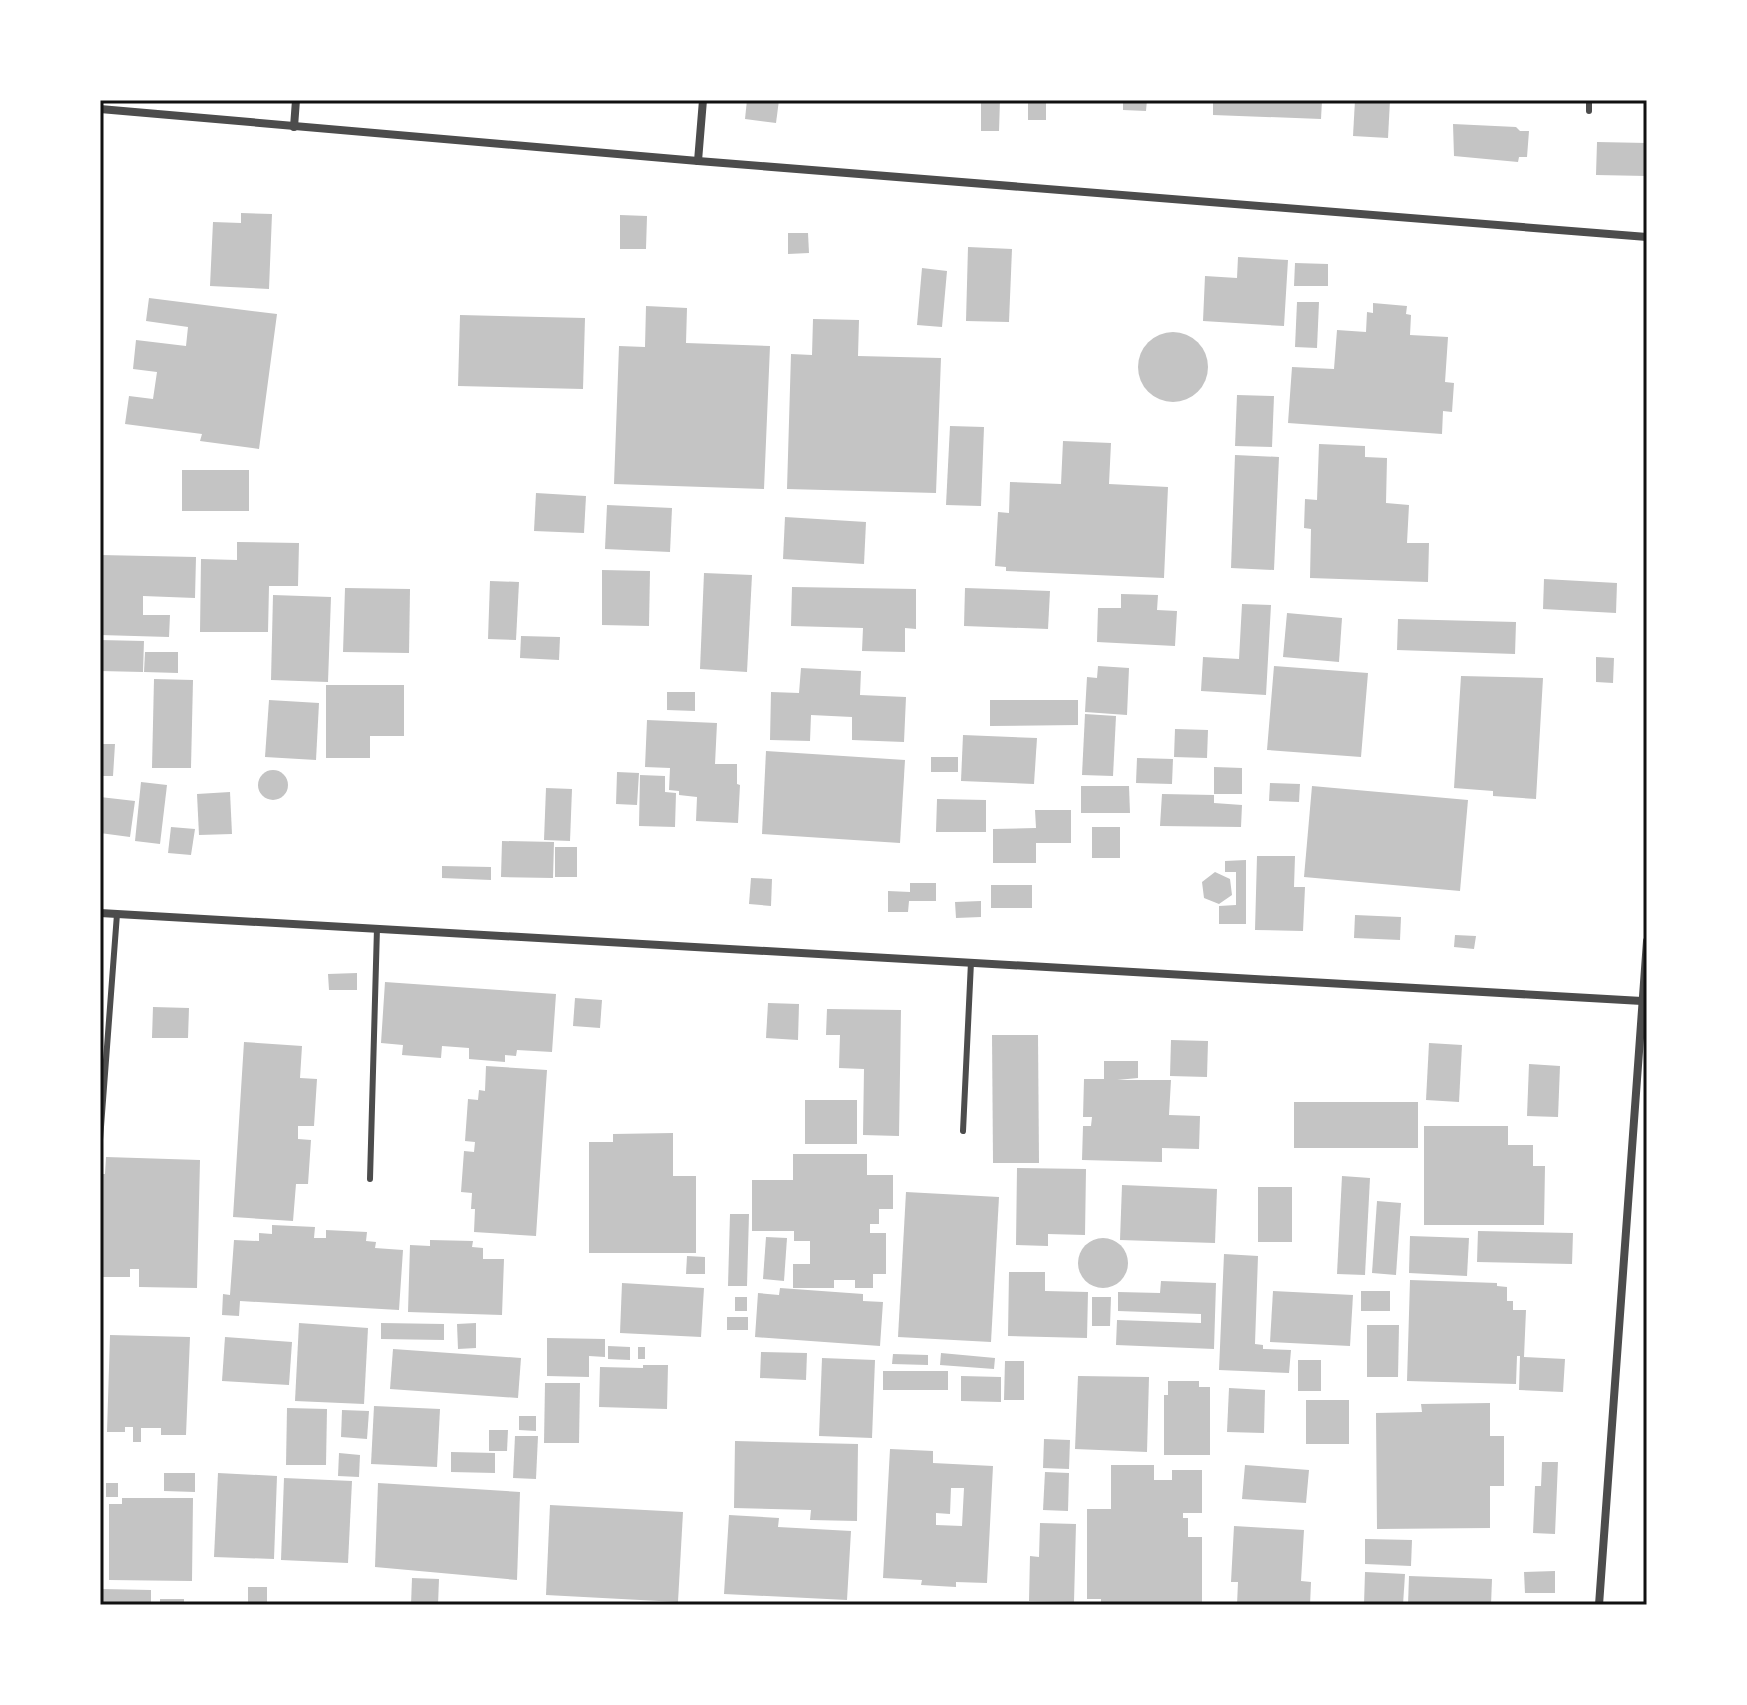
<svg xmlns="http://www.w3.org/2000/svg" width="1747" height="1705" viewBox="0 0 1747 1705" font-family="'PT Serif',serif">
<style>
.building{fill:#c4c4c4;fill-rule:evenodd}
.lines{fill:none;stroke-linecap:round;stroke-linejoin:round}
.service{stroke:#4c4c4c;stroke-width:6}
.minor{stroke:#4c4c4c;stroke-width:8}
.neatline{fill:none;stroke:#111;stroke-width:3}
</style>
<rect width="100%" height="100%" fill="#fff"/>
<g class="building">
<path d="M747 100H779L776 123 745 119Z"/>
<path d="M981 100H1000L999 131H981Z"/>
<rect x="1028" y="100" width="18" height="20"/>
<path d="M1123 100H1147L1146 111 1123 110Z"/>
<path d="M1213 100H1322L1321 119 1213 115Z"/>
<path d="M1355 100H1390L1388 138 1353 136Z"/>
<path d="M1453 124 1516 127 1520 131H1529L1527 157H1519L1518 162 1454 156Z"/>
<path d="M1597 142 1647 143V176L1596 175Z"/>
<path d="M241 213 272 214 269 289 210 286 213 222 241 223Z"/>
<path d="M620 215 647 216 646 249H620Z"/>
<path d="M788 233H808L809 253 788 254Z"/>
<path d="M968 247 1012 249 1009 322 966 321Z"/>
<path d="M1238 257 1288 260 1284 326 1203 321 1205 276 1237 278Z"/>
<path d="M1295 263 1328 264V286H1294Z"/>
<path d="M922 268 947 271 942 327 917 325Z"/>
<path d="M149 298 277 314 259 449 200 441 202 434 125 424 129 396 153 399 157 372 133 369 136 340 186 346 188 327 146 321Z"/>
<path d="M1297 302H1319L1317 348 1295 347Z"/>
<path d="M1373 303 1407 306 1406 314 1411 315 1410 335 1448 337 1445 382 1454 383 1452 412 1443 411 1442 434 1288 423 1292 367 1334 369 1337 330 1366 332 1367 312 1373 313Z"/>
<path d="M646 306 687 308 686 343 770 346 764 489 614 484 619 346 645 347Z"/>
<path d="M460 315 585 318 583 389 458 386Z"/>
<path d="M813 319 859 320 858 356 941 358 936 493 787 489 791 354 812 355Z"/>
<circle cx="1173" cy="367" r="35"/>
<path d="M1237 395 1274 396 1272 447 1235 446Z"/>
<path d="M950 426 984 427 981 506 946 505Z"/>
<path d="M1063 441 1111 443 1109 484 1168 487 1164 578 1006 571V567L995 566 998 512 1009 513 1010 482 1061 484Z"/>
<path d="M1319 444 1365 446V457L1387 458 1386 503 1409 505 1407 543H1429L1428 582 1310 578 1311 529 1304 528 1305 499 1317 500Z"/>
<path d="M1235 455 1279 457 1274 570 1231 568Z"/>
<rect x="182" y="470" width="67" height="41"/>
<path d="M536 493 586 496 584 533 534 531Z"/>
<path d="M607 505 672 508 670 552 605 549Z"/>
<path d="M785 517 866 522 864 564 783 559Z"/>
<path d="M237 542 299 543 298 586H269L268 632H200L201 559 237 560Z"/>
<path d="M100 555 196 557 195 598 143 596V615H170L169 637 100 635Z"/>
<path d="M602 570 650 571 649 626 602 625Z"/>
<path d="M704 573 752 575 747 672 700 669Z"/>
<path d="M1544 579 1617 583 1616 613 1543 609Z"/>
<path d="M490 581 519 582 516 640 488 639Z"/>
<path d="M792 587 916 589V629L905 628V652L862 651 863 628 791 626Z"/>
<path d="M345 588 410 589 409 653 343 652Z"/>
<path d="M965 588 1050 591 1048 629 964 626Z"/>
<path d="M1121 594 1158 595 1157 610 1177 611 1175 646 1097 642 1098 608H1121Z"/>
<path d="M273 595 331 597 328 682 271 680Z"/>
<path d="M1242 604 1271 605 1266 695 1201 691 1203 657 1239 659Z"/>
<path d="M1287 613 1342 618 1339 662 1283 657Z"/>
<path d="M1398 619 1516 622 1515 654 1397 650Z"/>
<path d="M521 636 560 637 559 660 520 658Z"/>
<path d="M100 640 144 641 143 672 100 671Z"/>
<path d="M145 652H178V673L144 672Z"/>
<path d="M1596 657 1614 658 1613 683 1596 682Z"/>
<path d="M1098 666 1129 668 1127 715 1085 712 1087 677 1097 678Z"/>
<path d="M1274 666 1368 673 1361 757 1267 750Z"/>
<path d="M801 668 861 671 860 695 906 697 904 742 852 740V717L811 715 810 741 770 740 771 692 799 693Z"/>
<path d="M1461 676 1543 678 1536 799 1493 796V791L1454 788Z"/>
<path d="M154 679 193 680 191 768H152Z"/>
<path d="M326 685H404V736H370V758H326Z"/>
<path d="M667 692H695V711L667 710Z"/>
<path d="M269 700 319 703 316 760 265 757Z"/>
<path d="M990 700H1078V725L990 726Z"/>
<path d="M1085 714 1116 716 1113 776 1082 775Z"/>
<path d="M647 720 717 723 715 764H737V784L740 785 738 823 696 821 697 797 679 795V791L669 790 670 768 645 767Z"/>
<path d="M1175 729 1208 730 1207 758 1174 757Z"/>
<path d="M963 735 1037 738 1034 784 961 781Z"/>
<path d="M100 744H115L113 776H100Z"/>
<path d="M766 751 905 760 900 843 762 834Z"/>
<rect x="931" y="757" width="27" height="15"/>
<path d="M1137 758 1173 759 1172 784 1136 783Z"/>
<path d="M1214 767 1242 768V794H1214Z"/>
<circle cx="273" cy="785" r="15"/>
<path d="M617 772 639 773 637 805 616 804Z"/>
<path d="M640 775 665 776V792L676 793 675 827 639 826Z"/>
<path d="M141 782 167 785 160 844 135 841Z"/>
<path d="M1270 783 1300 784 1299 802 1269 801Z"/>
<path d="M1081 786H1129L1130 813H1081Z"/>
<path d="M1312 786 1468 800 1460 891 1304 877Z"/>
<path d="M546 788 572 789 570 841 544 840Z"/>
<path d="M230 792 232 834 199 835 197 794Z"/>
<path d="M1162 794 1214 795V803L1242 805 1241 827 1160 826Z"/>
<path d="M100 797 135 801 130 837 100 833Z"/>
<path d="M937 799 986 800V832H936Z"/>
<path d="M1035 810H1071V843H1036V863H993V829L1036 828Z"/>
<path d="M171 827 195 829 191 855 168 853Z"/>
<rect x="1092" y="827" width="28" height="31"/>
<path d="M502 841 554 842 553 878 501 877Z"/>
<rect x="555" y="847" width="22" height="30"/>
<path d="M1257 856H1295L1294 887H1305L1303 931 1255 930Z"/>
<path d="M1246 860V924H1219V906L1236 905V872H1225V861Z"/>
<path d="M442 866 491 867V880L442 878Z"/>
<path d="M1215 872 1230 879 1232 895 1219 904 1204 898 1202 882Z"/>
<path d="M751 878 772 879 771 906 749 904Z"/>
<path d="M910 883H936V901H909L908 912H888V891L910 892Z"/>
<rect x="991" y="885" width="41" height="23"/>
<path d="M981 901V917L956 918 955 902Z"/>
<path d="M1355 915 1401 917 1400 940 1354 938Z"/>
<path d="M1455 935 1476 936 1474 949 1454 947Z"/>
<path d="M357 973V990H329L328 974Z"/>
<path d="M385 982 556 994 552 1052 517 1050 516 1056 505 1055V1062L469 1059V1048L442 1046 441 1058 402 1055 403 1045 381 1043Z"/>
<path d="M575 998 602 1000 600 1028 573 1026Z"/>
<path d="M768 1003 799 1004 798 1040 766 1038Z"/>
<path d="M153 1007 189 1008 188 1038H152Z"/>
<path d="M827 1009 901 1010 899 1136 863 1135 864 1069 839 1068 840 1035H826Z"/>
<path d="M992 1035H1038L1039 1163H993Z"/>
<path d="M1171 1040 1208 1041 1207 1077 1170 1076Z"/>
<path d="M244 1042 302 1046 300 1078 317 1079 314 1126H298V1139L311 1140 308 1184H296L293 1221 233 1217Z"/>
<path d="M1429 1043 1462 1045 1459 1102 1426 1100Z"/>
<path d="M1104 1061H1138V1078L1117 1080H1171L1169 1115 1200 1116 1199 1149 1162 1148V1162L1082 1160 1083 1126H1091L1092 1117H1083L1084 1079H1104Z"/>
<path d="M1529 1064 1560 1066 1558 1117 1527 1116Z"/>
<path d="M486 1066 547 1070 536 1236 474 1232 475 1209H471L472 1193 461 1192 464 1151 474 1152 475 1142 465 1141 468 1099 478 1100 479 1090 485 1091Z"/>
<rect x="805" y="1100" width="52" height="44"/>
<rect x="1294" y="1102" width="124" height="46"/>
<path d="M1424 1126H1508V1145H1533V1166H1545L1544 1225H1424Z"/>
<path d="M673 1133V1176H696V1253H589V1142H613V1134Z"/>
<path d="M793 1154H867V1175H893V1209H879V1224H870V1233H886V1274H873V1288H855V1280H834V1288H793V1264H810V1241H794V1231H752V1180H793Z"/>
<path d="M106 1157 200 1160 197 1288 139 1287V1269H130V1277H100V1174H105Z"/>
<path d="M1017 1168 1086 1169 1085 1235 1048 1234V1246L1016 1245Z"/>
<path d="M1342 1176 1370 1178 1365 1275 1337 1274Z"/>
<path d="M1122 1185 1217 1189 1215 1243 1120 1240Z"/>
<rect x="1258" y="1187" width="34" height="55"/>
<path d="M906 1192 999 1197 991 1342 898 1337Z"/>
<path d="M1377 1201 1401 1203 1396 1275 1372 1273Z"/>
<path d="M730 1214H749L747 1286H728Z"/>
<path d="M272 1225 315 1227 314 1238H326V1230L367 1232 366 1241 376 1242 375 1248 403 1250 399 1310 240 1301 239 1316 222 1315 223 1294 230 1295 234 1240 259 1241V1233L272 1234Z"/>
<path d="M1478 1231 1573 1233 1572 1264 1477 1262Z"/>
<path d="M1410 1236 1469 1238 1467 1276 1409 1273Z"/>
<path d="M766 1237 787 1238 784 1281 763 1279Z"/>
<circle cx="1103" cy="1263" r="25"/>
<path d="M430 1240 473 1241 472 1247 483 1248V1259H504L502 1315 408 1312 410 1245 430 1246Z"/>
<path d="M1224 1254 1258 1256 1255 1344 1263 1345V1349L1291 1350 1289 1373 1219 1370Z"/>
<path d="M687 1256 705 1257V1274H686Z"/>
<path d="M1009 1272H1045V1291L1088 1292 1087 1338 1008 1336Z"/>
<path d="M1410 1280 1497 1283V1286L1507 1287V1301H1513V1310H1526L1524 1357 1565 1359 1563 1392 1519 1390 1520 1356H1517L1516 1384 1407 1381Z"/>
<path d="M1161 1281 1216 1283 1214 1349 1116 1345 1117 1320 1201 1323V1314L1118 1311V1292L1160 1293Z"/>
<path d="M622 1283 704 1288 701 1337 620 1333Z"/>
<path d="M780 1288 863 1294V1301L883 1302 880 1346 755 1337 758 1293 779 1295Z"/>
<path d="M1273 1291 1353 1295 1350 1346 1270 1342Z"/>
<rect x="1361" y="1291" width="29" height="20"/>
<rect x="735" y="1297" width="12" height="14"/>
<path d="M1092 1297H1111L1110 1326H1092Z"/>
<rect x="727" y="1317" width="21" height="13"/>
<path d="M299 1323 368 1328 364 1404 295 1401Z"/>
<path d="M381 1323 444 1324V1340L381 1339Z"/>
<path d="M476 1323V1348L458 1349 457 1324Z"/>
<path d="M1367 1325H1399L1398 1377H1367Z"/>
<path d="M110 1335 190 1337 186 1435H161V1428H141V1442H133V1427H125V1432H107Z"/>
<path d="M225 1337 292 1342 289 1385 222 1381Z"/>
<path d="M547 1338 605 1339V1357L589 1356V1377L547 1376Z"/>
<path d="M608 1346 630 1347V1360L608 1359Z"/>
<rect x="638" y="1347" width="7" height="12"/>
<path d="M393 1349 521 1358 518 1398 390 1389Z"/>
<path d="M761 1352 807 1353 806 1380 760 1378Z"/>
<path d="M941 1353 995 1358 994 1369 940 1365Z"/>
<path d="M893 1354 928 1355V1365L892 1364Z"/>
<path d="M822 1358 875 1360 872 1438 819 1436Z"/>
<rect x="1298" y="1360" width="23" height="31"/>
<path d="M1005 1361H1024V1400H1004Z"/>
<path d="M643 1365H668L667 1409 599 1407 600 1367 643 1368Z"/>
<rect x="883" y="1371" width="65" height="19"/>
<path d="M961 1376 1001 1377V1402L961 1401Z"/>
<path d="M1078 1376 1149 1377 1147 1452 1075 1449Z"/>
<path d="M1168 1381H1199V1387H1210V1455H1164V1395H1168Z"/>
<path d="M545 1383H580L579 1443H544Z"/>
<path d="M1229 1388 1265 1390 1264 1433 1227 1432Z"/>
<rect x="1306" y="1400" width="43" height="44"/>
<path d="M1490 1403V1436H1504V1486H1490V1528L1377 1529 1376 1413 1422 1412 1421 1404Z"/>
<path d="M374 1406 440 1409 437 1467 371 1464Z"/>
<path d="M287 1408 327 1409 326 1465H286Z"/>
<path d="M342 1410 369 1411 367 1439 341 1437Z"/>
<path d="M519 1416H536V1431L519 1430Z"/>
<path d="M489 1430H508L507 1451H489Z"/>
<path d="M515 1436H538L536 1479 513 1478Z"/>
<path d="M1044 1439 1070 1440 1069 1469 1043 1468Z"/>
<path d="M735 1441 858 1444 857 1521 810 1520 811 1510 734 1508Z"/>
<path d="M890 1449 933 1451V1463L993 1466 987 1583 956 1582V1587L921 1585 922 1580 883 1578ZM951 1488H964L962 1526 936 1525V1513L950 1514Z"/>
<path d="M451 1452 495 1453V1473L451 1472Z"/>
<path d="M339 1453 360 1455 359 1477 338 1476Z"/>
<path d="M1542 1462H1558L1555 1534 1533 1533 1535 1486H1541Z"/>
<path d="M1111 1465H1154V1480H1172V1470H1202V1513H1183V1518H1188V1537H1202V1605H1101V1599H1087V1509H1111Z"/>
<path d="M1245 1465 1309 1470 1306 1503 1242 1499Z"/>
<path d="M1045 1472 1069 1473 1068 1511 1043 1510Z"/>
<path d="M164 1473H195V1492L164 1491Z"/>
<path d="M218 1473 277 1476 274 1559 214 1557Z"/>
<path d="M284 1478 352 1481 348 1563 281 1560Z"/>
<rect x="106" y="1483" width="12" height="14"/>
<path d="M378 1483 520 1492 517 1580 375 1567Z"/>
<path d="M122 1498H193L192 1581 109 1580V1504H122Z"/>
<path d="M550 1505 683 1512 678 1602 546 1595Z"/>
<path d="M729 1515 779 1518 778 1527 851 1531 847 1600 724 1594Z"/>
<path d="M1040 1523 1076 1524 1074 1602 1029 1601 1030 1556 1039 1557Z"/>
<path d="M1234 1526 1304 1530 1301 1581 1311 1582 1310 1605H1237L1238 1582H1231Z"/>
<path d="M1365 1539 1412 1540 1411 1566 1365 1564Z"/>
<path d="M1555 1571V1593H1525L1524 1572Z"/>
<path d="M1365 1572 1405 1574 1403 1605H1364Z"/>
<path d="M1409 1576 1492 1579 1491 1605H1408Z"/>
<path d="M412 1578 439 1579 438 1605H411Z"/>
<rect x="248" y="1587" width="19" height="18"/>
<path d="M102 1589 151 1590V1605H102Z"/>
<rect x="160" y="1599" width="24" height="6"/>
</g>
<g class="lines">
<g class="service">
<path d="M1589 111V100"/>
<path d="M963 1131 971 962"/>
<path d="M100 1140 117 914"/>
<path d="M370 1179 377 928"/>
</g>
<g class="minor">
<path d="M100 109 698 161 1647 237"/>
<path d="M294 127 296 100"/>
<path d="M698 161 703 100"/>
<path d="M100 913 1642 1001"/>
<path d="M1599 1605 1647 941"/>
</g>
</g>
<rect width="1747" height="1705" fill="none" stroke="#ffffff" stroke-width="204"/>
<rect x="102" y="102" width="1543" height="1501" class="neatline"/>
</svg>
